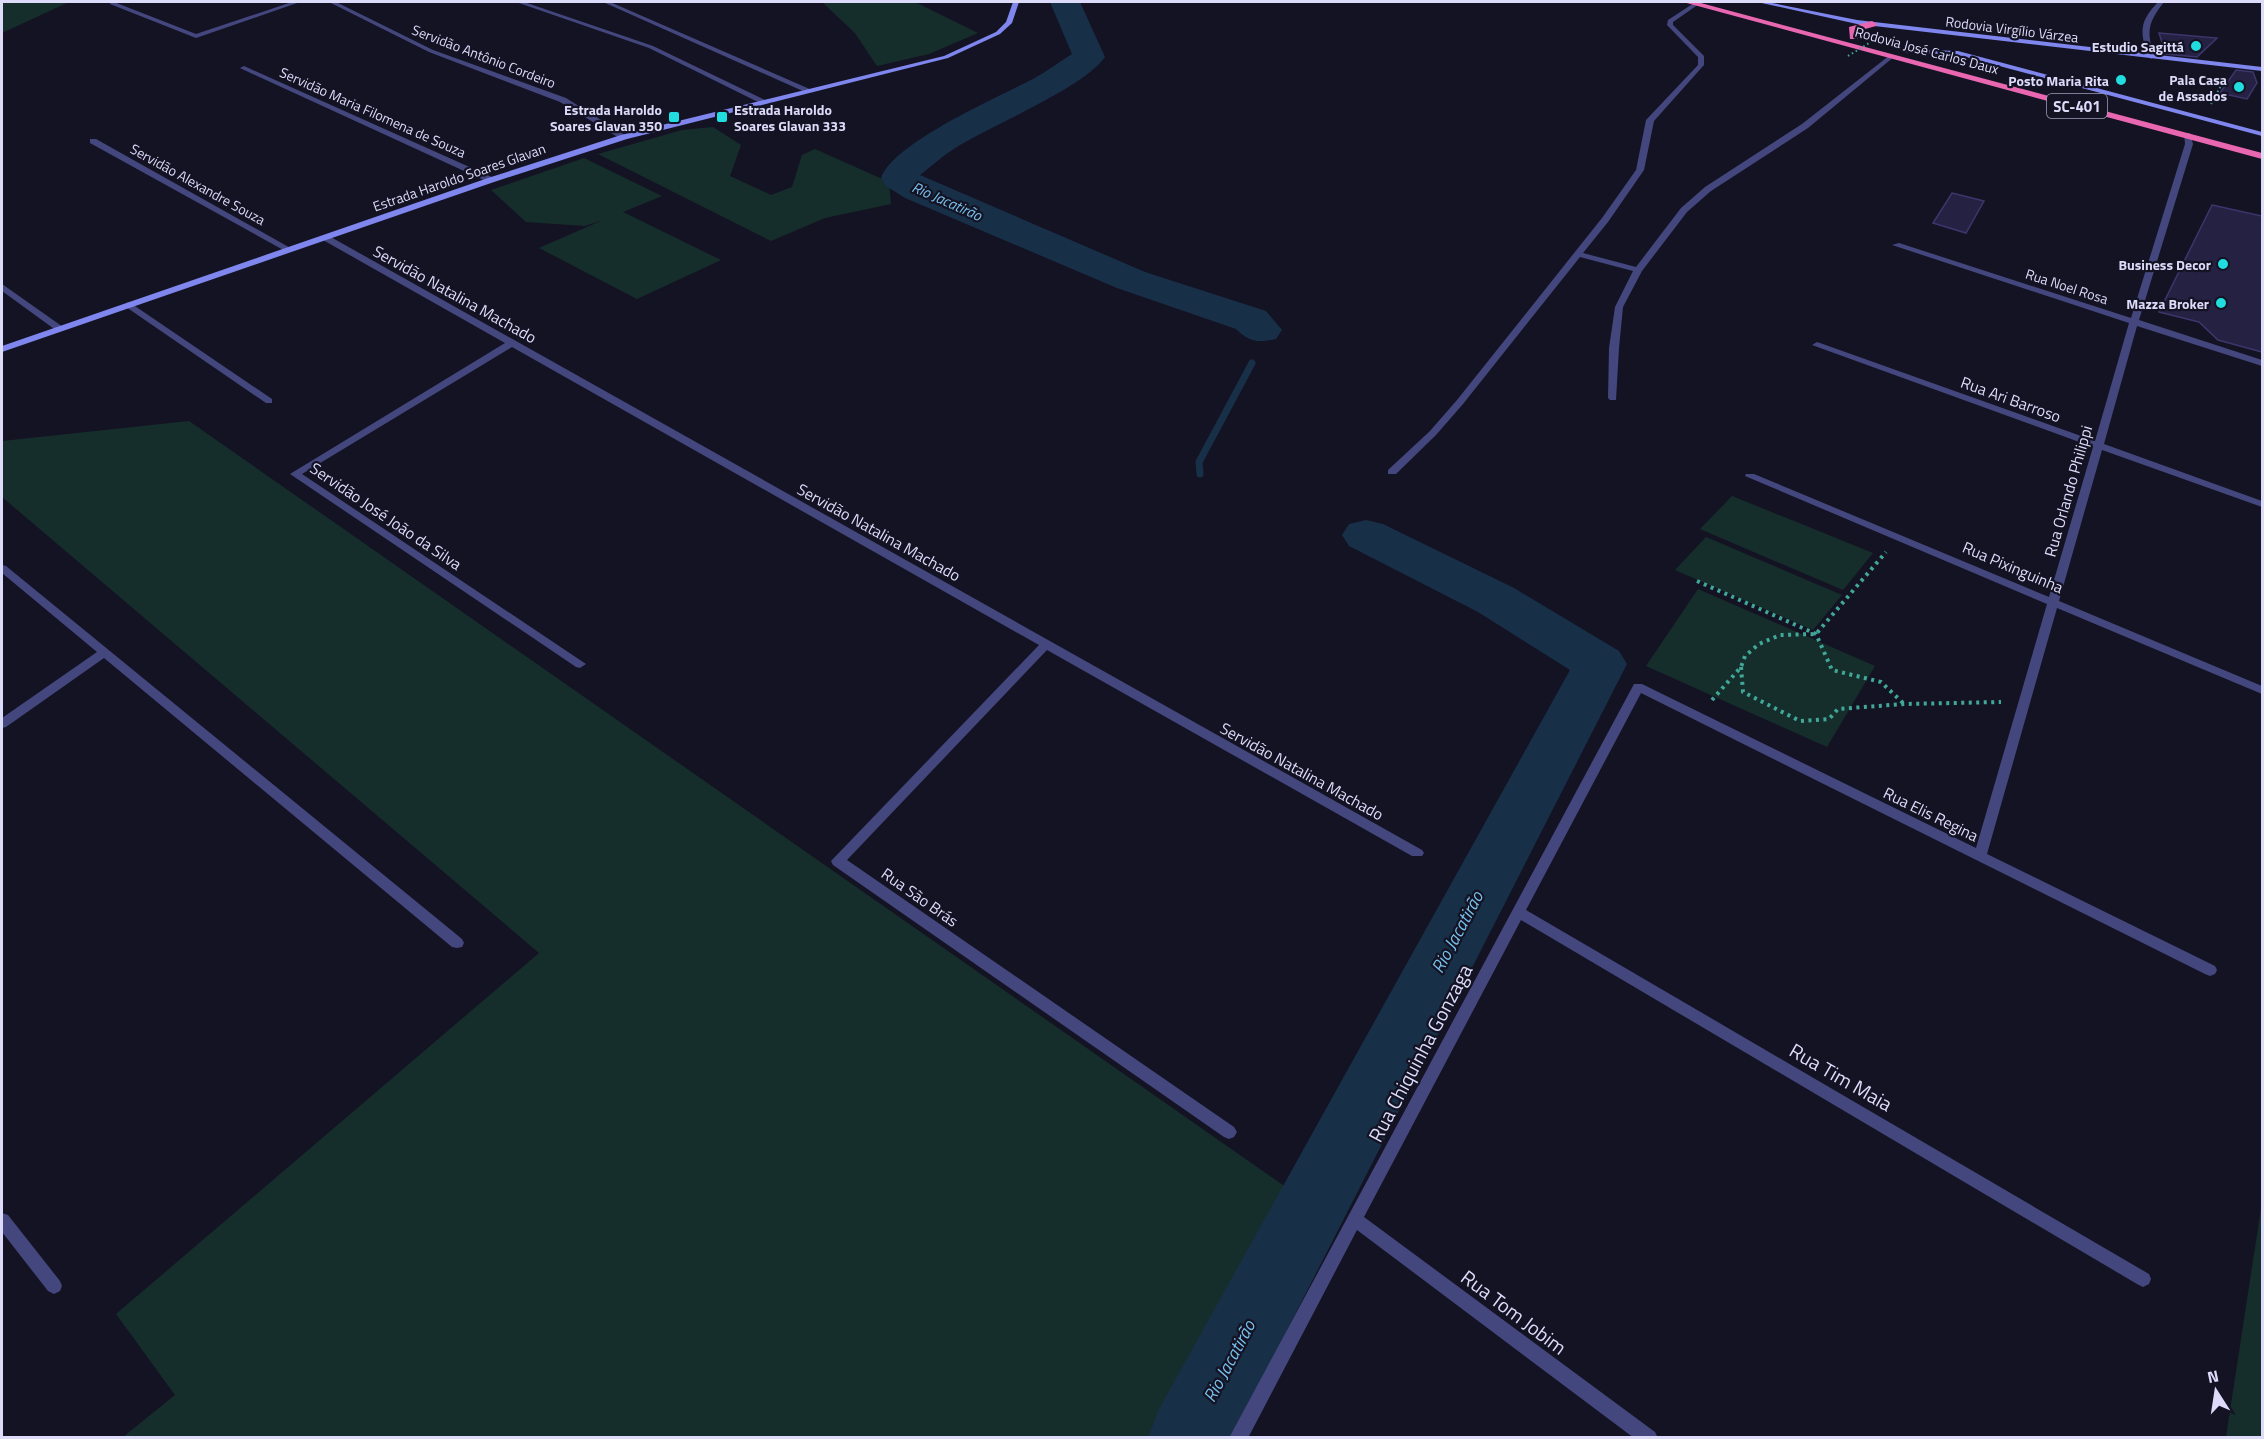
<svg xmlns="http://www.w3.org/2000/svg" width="2264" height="1439" viewBox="0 0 2264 1439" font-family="'Titillium Web',sans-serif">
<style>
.green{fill:#162e2b}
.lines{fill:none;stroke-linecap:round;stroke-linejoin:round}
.stream{stroke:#182f48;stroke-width:7}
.river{fill:#182f48;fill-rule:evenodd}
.building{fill:#252143;stroke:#3c366c;stroke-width:1.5}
.path-far1{stroke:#41a899;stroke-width:2;stroke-dasharray:1.5 3;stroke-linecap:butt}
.path{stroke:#41a899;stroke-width:4;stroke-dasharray:3 4.5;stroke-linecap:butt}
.lane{fill:#44477d;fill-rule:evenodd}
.street{fill:#44477d;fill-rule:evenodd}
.secondary{fill:#7f86ed;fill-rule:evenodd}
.highway{fill:#e967b1;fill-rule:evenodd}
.path-bridge{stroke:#41a899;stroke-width:2;stroke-dasharray:1.5 3;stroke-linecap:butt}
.poi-dot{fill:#21dddf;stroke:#141324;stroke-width:2}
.labels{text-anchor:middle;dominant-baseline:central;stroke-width:4.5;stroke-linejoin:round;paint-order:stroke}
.far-street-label{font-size:14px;fill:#dcdbfa;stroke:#141324}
.far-poi-label{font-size:14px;font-weight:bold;fill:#dcdbfa;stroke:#141324;text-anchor:end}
.shield{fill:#141324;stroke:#a09fba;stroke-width:1.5}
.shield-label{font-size:15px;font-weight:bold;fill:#dcdbfa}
.far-water-label{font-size:15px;font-style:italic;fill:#77c0ec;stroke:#141324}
.street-label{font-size:16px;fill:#dcdbfa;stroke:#141324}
.water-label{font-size:18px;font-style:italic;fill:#77c0ec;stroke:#141324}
.near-street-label{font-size:20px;fill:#dcdbfa;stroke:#141324}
</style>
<rect width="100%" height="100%" fill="#141324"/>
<g class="green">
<path d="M2 2H69L2 33Z"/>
<path d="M822 2H915L978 33 929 54 877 66 855 33Z"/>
<path d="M713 127 741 145 730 176 771 195 792 187 802 155 815 149 889 182 891 204 825 218 771 241 598 154 682 130Z"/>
<path d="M584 158 662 196 623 212 721 260 637 299 539 248 603 220 585 226 526 222 491 190Z"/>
<path d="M189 421 1300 1197 1160 1437H123L175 1395 116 1314 539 953 2 497V441Z"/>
<path d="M1732 496 1873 553 1843 590 1700 529Z"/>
<path d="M1706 537 1842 595 1813 630 1675 570Z"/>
<path d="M1698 589 1875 666 1827 747 1646 666Z"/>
<path d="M2262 1202V1437H2226Z"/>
</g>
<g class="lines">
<path class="stream" d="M1200 474 1199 462 1252 363"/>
<g class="river">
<path d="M1050 2H1080L1105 57C1084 87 995 124 960 145 946 153 933 165 920 175L1145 272 1266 311 1282 330 1276 339C1258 343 1249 342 1236 329L1117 288 905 198 886 186 881 178C893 143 998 97 1033 79 1046 72 1059 62 1072 54Z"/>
<path d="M1366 520 1383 524 1514 588 1619 651 1627 664 1232 1438H1148L1159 1409 1570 670 1478 612 1349 546 1342 535 1349 524Z"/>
</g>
</g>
<g class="building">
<path d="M2159 33 2217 38 2197 57 2166 54Z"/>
<path d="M2236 70 2253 72 2257 83 2247 99 2220 93Z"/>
<path d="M1952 193 1984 201 1966 233 1933 223Z"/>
<path d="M2212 205 2262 216V352L2218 340 2199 322 2159 312Z"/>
</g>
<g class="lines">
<path class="path-far1" d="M2211 104 2223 82"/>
<g class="path">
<path d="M1697 581 1816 634 1832 670 1881 682 1903 703"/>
<path d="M1741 667 1743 692 1800 721 1829 719 1838 709 1904 704 2001 702"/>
<path d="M1712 700 1741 667 1745 656 1759 644 1780 635 1816 634 1886 552"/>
</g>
<g class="lane">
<path d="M2158 2H2164C2147 24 2147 31 2154 57L2151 59 2148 57C2140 31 2139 22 2158 2Z"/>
<path d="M1694 3 1699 4 1673 22V25L1704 56V65L1654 121 1644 170 1608 222 1583 253 1636 267 1681 208 1705 187 1802 124 1890 55 1895 56 1808 128 1711 191 1687 212 1642 271 1623 307 1619 348 1616 400H1610L1608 398 1609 348 1615 307 1633 271 1580 257 1463 404 1436 435 1396 474H1388V470L1430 431 1457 400 1602 218 1636 170 1646 120 1698 65V57L1667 25 1668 20Z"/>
<path d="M129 302 272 399V403H266L126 307V303Z"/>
<path d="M2 565 6 566 462 939 464 943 462 947 457 948 452 947 104 658 6 727 2 728V718L97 652 2 573Z"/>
<path d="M2 1213 8 1215 60 1281 62 1286 60 1291 54 1294 48 1291 2 1232Z"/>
</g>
<g class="street">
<path d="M110 2H114L196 34 292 2H300L196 38 110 4Z"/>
<path d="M329 2H336L433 50 566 98 628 137 621 139 560 102 429 52Z"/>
<path d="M516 2H524L653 46 767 101 760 103 649 48Z"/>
<path d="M603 2H610L812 90 805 92Z"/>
<path d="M244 66 494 178 495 180 488 182 242 69 240 68Z"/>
<path d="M2184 133H2190L2193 144 2139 320 2262 360V366L2137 326 2104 444 2262 501V507L2102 450 2059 601 2262 686V694L2057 608 1987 854 2215 966 2217 970 2215 974 2210 976 2205 974 1641 693 1526 910 2149 1274 2151 1279 2149 1284 2143 1287 2137 1284 1521 920 1364 1217 1655 1432 1658 1438H1634L1357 1230 1248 1438H1229L1634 684H1642L1976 848 2047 604 1745 476 1746 474H1754L2049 597 2093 447 1812 345 1817 342 1820 343 2095 441 2129 323 1892 245 1899 243 2131 318 2185 144Z"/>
<path d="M90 139H96L294 250 287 252 90 143Z"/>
<path d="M323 236H329L1422 850 1424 853 1422 856H1412L1047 650 847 860 1234 1127 1237 1132 1234 1137 1229 1139 1224 1137 833 865 831 861 1039 645 512 347 302 474 586 664 580 668 576 667 290 474 505 343 323 240Z"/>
<path d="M2 284 63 327V331H57L2 291Z"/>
</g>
<g class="secondary">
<path d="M1013 2H1019L1012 23 1000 34 948 58 627 139 494 182 2 352V346L488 178 621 135 944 56 996 32 1006 22Z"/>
<path d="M1757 2H1767L1857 20 2262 67V71L1857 24Z"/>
<path d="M1901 49 1958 51 2262 132V136L1958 55 1903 52 1901 51Z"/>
</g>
<g class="highway">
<path d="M1683 2H1697L2262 153V159Z"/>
<path d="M1872 21 1877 24 1876 26 1858 31V39H1850L1849 27Z"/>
</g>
<path class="path-bridge" d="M1848 56 1879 37"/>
</g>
<g class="poi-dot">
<circle cx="2196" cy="46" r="6"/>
<circle cx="2121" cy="80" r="6"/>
<circle cx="2239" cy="87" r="6"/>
<rect x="668" y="111" width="12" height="12" rx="3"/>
<rect x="716" y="111" width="12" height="12" rx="3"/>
<circle cx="2223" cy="264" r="6"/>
<circle cx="2221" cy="303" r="6"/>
</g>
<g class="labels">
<g class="far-street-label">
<text transform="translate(2012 29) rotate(7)">Rodovia Virgílio Várzea</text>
<text transform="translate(1927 50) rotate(15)">Rodovia José Carlos Daux</text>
<text transform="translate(484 56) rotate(21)">Servidão Antônio Cordeiro</text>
<text transform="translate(373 112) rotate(24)">Servidão Maria Filomena de Souza</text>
<text transform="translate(459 177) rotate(-19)">Estrada Haroldo Soares Glavan</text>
<text transform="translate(198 184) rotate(29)">Servidão Alexandre Souza</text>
<text transform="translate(2067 286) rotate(18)">Rua Noel Rosa</text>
</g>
<g class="far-poi-label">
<text x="2184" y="46">Estudio Sagittá</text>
<text x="2227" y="79">Pala Casa<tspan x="2227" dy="16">de Assados</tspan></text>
<text x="2109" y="80">Posto Maria Rita</text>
<text x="662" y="109">Estrada Haroldo<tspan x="662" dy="16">Soares Glavan 350</tspan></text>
<text x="734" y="109" text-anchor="start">Estrada Haroldo<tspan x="734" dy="16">Soares Glavan 333</tspan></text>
<text x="2211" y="264">Business Decor</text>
<text x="2209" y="303">Mazza Broker</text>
</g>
<rect class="shield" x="2047" y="94" width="60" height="24" rx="4.5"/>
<g class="shield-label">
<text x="2077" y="106">SC-401</text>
</g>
<g class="far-water-label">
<text transform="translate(947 201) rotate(24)">Rio Jacatirão</text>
</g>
<g class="street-label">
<text transform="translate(455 294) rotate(29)">Servidão Natalina Machado</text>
<text transform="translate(2011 399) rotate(20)">Rua Ari Barroso</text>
<text transform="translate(2068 491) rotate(-74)">Rua Orlando Philippi</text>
<text transform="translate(386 516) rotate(34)">Servidão José João da Silva</text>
<text transform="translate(879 532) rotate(29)">Servidão Natalina Machado</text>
<text transform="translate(2013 567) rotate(23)">Rua Pixinguinha</text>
<text transform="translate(1302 771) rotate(29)">Servidão Natalina Machado</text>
<text transform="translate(1931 814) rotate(26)">Rua Elis Regina</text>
<text transform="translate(920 897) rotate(35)">Rua São Brás</text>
</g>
<g class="water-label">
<text transform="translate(1457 932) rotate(-62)">Rio Jacatirão</text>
<text transform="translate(1229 1361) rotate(-62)">Rio Jacatirão</text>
</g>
<g class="near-street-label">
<text transform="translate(1420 1053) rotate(-62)">Rua Chiquinha Gonzaga</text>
<text transform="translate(1841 1077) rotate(30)">Rua Tim Maia</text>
<text transform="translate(1514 1312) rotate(37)">Rua Tom Jobim</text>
</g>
</g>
<rect width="2264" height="1439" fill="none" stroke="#dcdbfa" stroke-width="6"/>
<g transform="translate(2216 1391) rotate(348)" stroke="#141324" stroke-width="4.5" paint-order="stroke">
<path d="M0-4.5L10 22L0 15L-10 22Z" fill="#dcdbfa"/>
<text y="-9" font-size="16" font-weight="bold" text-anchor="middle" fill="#dcdbfa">N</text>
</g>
</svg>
